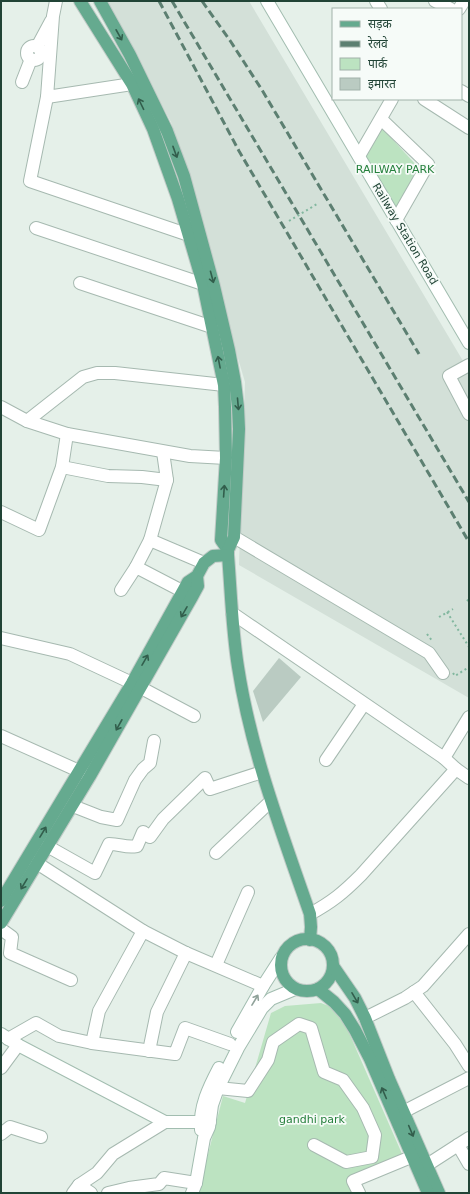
<svg xmlns="http://www.w3.org/2000/svg" width="470" height="1194" viewBox="0 0 470 1194" font-family="'DejaVu Sans','Noto Sans Devanagari',sans-serif">
<style>
.built{fill:#d3e0d8}
.green{fill:#bce3c1}
.building{fill:#bacbc2}
.lines{fill:none;stroke-linecap:round;stroke-linejoin:round}
.street-casing{stroke:#a6b9b0;stroke-width:14}
.secondary-casing{stroke:#a2bdb0;stroke-width:14}
.primary-casing{stroke:#c1cbc7;stroke-width:14}
.path{stroke:#82b79f;stroke-width:2;stroke-dasharray:2 3;stroke-linecap:butt}
.street{stroke:#fff;stroke-width:12}
.secondary{stroke:#fff;stroke-width:12}
.primary{stroke:#65aa8f;stroke-width:12}
.rail{stroke:#5c7f71;stroke-width:3;stroke-dasharray:8 4;stroke-linecap:butt}
.path-bridge{stroke:#82b79f;stroke-width:2;stroke-dasharray:2 3;stroke-linecap:butt}
.oneway{stroke:#325e4c}
.oneway2{stroke:#90a29a}
.labels{text-anchor:middle;dominant-baseline:central;stroke-width:3.5;stroke-linejoin:round;paint-order:stroke}
.park-label{font-size:11px;fill:#26803d;stroke:#f6fbf8}
.street-label{font-size:11px;fill:#214436;stroke:#f6fbf8}
</style>
<rect width="100%" height="100%" fill="#e5f0e9"/>
<path class="built" d="M105 1H249L469 371V698L239 565 245 382 213 274 171 122Z"/>
<g class="green">
<path d="M382 128 418 167 397 208 365 155Z"/>
<path d="M321 1003 339 1010 403 1156 350 1176 351 1193H198L223 1096 245 1103 271 1013 285 1006Z"/>
</g>
<path class="building" d="M279 658 301 677 263 722 253 691Z"/>
<g class="lines">
<defs>
<g id="street">
<path d="M56 1 53 16 47 97 132 84"/>
<path d="M376 1 381 9"/>
<path d="M435 1 451 9"/>
<path d="M459 9 464 1"/>
<circle cx="34" cy="53" r="7"/>
<path d="M37 47 51 21"/>
<path d="M22 82 31 59"/>
<path d="M461 91 469 96"/>
<path d="M47 97 30 181 189 235"/>
<path d="M424 99 469 128"/>
<path d="M381 119 428 164 396 220"/>
<path d="M359 156 392 99"/>
<path d="M36 228 203 284"/>
<path d="M80 283 212 327"/>
<path d="M469 365 449 376 469 414"/>
<path d="M1 407 27 421 67 434 190 456 226 458"/>
<path d="M27 421 83 377 97 373H115L224 385"/>
<path d="M62 467 108 476 142 477 167 480"/>
<path d="M1 512 39 530 62 467 67 434"/>
<path d="M234 537 429 653 443 673"/>
<path d="M150 540 167 480 163 452"/>
<path d="M136 567 150 540 204 563"/>
<path d="M121 590 136 567 184 592"/>
<path d="M232 613 444 758 456 769 469 778"/>
<path d="M1 638 70 654 132 683 194 716"/>
<path d="M1 736 88 775"/>
<path d="M444 758 469 717"/>
<path d="M326 760 364 704"/>
<path d="M73 806 101 817 117 820 135 780 143 769 150 763 154 741"/>
<path d="M47 846 95 873 109 844C121 844 125 848 137 846L143 832 150 837 163 819 205 778 210 789 262 772"/>
<path d="M216 853 271 801"/>
<path d="M29 858 143 931"/>
<path d="M310 914C332 902 343 893 361 875L456 769"/>
<path d="M1 929 12 937 10 953 71 980"/>
<path d="M216 965 248 892"/>
<path d="M414 992 455 1044 469 1066"/>
<path d="M365 1018 405 998 423 986 469 934"/>
<path d="M8 1039 36 1023 59 1036 92 1043 175 1054 185 1028 230 1044"/>
<path d="M92 1043 99 1011 143 931 186 953 263 986"/>
<path d="M149 1051 157 1012 186 953"/>
<path d="M1 1068 18 1045"/>
<path d="M218 1088 248 1091 268 1060 273 1042 299 1024 311 1028 324 1072 343 1080 363 1108 375 1135 372 1157 346 1162 314 1145"/>
<path d="M403 1112 469 1078"/>
<path d="M1 1134 10 1127 41 1137"/>
<path d="M458 1145 469 1138"/>
<path d="M427 1165 458 1145 469 1164"/>
<path d="M79 1185 91 1193"/>
<path d="M73 1193 79 1185 97 1173 113 1154 165 1122"/>
<path d="M108 1193 129 1188 159 1184 164 1178 196 1183"/>
<path d="M359 1193 353 1181 411 1157"/>
</g>
<g id="secondary">
<path d="M267 1 469 343"/>
<path d="M237 1032 263 986 281 958"/>
<path d="M1 1034 18 1045 165 1122H210"/>
<path d="M201 1130C199 1107 209 1087 219 1068"/>
<path d="M192 1193 196 1183 204 1138 209 1127 212 1105 218 1088 238 1048 262 1008 271 999 295 989"/>
</g>
<g id="primary">
<path d="M80 1 132 84 153 129 178 199 203 284 224 385 225 407 226 458 221 540 228 550"/>
<path d="M100 1 130 55 167 131 184 176 214 286 229 350 235 382 238 407 239 429 234 537 228 550V555C231 592 232 630 238 667 251 752 282 833 310 914L311 927 310 940"/>
<path d="M1 901 132 683 188 582 197 576 204 563 213 556 228 555"/>
<path d="M1 923 90 776 192 597 198 586 197 576"/>
<circle cx="307" cy="965" r="26"/>
<path d="M333 966 355 998 365 1018 389 1079 439 1193"/>
<path d="M318 989 334 1002 345 1014 355 1030 370 1059 428 1193"/>
</g>
</defs>
<use href="#street" class="street-casing"/>
<use href="#secondary" class="secondary-casing"/>
<use href="#primary" class="primary-casing"/>
<g class="path">
<path d="M467 601 469 599"/>
<path d="M447 612 469 647"/>
<path d="M439 617 453 609"/>
<path d="M427 634 433 642"/>
<path d="M453 673 455 676 469 667"/>
</g>
<use href="#street" class="street"/>
<use href="#secondary" class="secondary"/>
<use href="#primary" class="primary"/>
<g class="rail">
<path d="M159 1 239 151 469 542"/>
<path d="M172 1 469 502"/>
<path d="M202 1 231 42 262 90 419 354"/>
</g>
<path class="path-bridge" d="M289 221 317 204"/>
</g>
<defs><path id="oneway-shaft" d="M-6 0H5M1.5-3L5.5 0L1.5 3" fill="none" stroke-width="1.6" stroke-linecap="round" stroke-linejoin="round"/></defs>
<g class="oneway">
<use href="#oneway-shaft" transform="translate(119 35) rotate(61)"/>
<use href="#oneway-shaft" transform="translate(141 104) rotate(-116)"/>
<use href="#oneway-shaft" transform="translate(175 152) rotate(70)"/>
<use href="#oneway-shaft" transform="translate(212 277) rotate(75)"/>
<use href="#oneway-shaft" transform="translate(219 362) rotate(-101)"/>
<use href="#oneway-shaft" transform="translate(238 404) rotate(85)"/>
<use href="#oneway-shaft" transform="translate(224 491) rotate(-86)"/>
<use href="#oneway-shaft" transform="translate(184 612) rotate(120)"/>
<use href="#oneway-shaft" transform="translate(145 660) rotate(-60)"/>
<use href="#oneway-shaft" transform="translate(119 725) rotate(119)"/>
<use href="#oneway-shaft" transform="translate(43 832) rotate(-59)"/>
<use href="#oneway-shaft" transform="translate(24 884) rotate(121)"/>
<use href="#oneway-shaft" transform="translate(355 998) rotate(60)"/>
<use href="#oneway-shaft" transform="translate(384 1093) rotate(-113)"/>
<use href="#oneway-shaft" transform="translate(411 1131) rotate(67)"/>
</g>
<use class="oneway2" href="#oneway-shaft" transform="translate(255 1000) rotate(-59)"/>
<g class="labels">
<g class="park-label">
<text x="395" y="169">RAILWAY PARK</text>
<text x="312" y="1119">gandhi park</text>
</g>
<g class="street-label">
<text transform="translate(405 234) rotate(59)">Railway Station Road</text>
</g>
</g>
<rect width="470" height="1194" fill="none" stroke="#214436" stroke-width="4"/>
<rect x="332" y="8" width="130" height="92" fill="#f6fbf8" stroke="#a1b2aa"/>
<rect x="340" y="21" width="20" height="6" fill="#65aa8f" stroke="#a1b2aa"/>
<text x="368" y="28" font-size="12" fill="#214436">सड़क</text>
<rect x="340" y="41" width="20" height="6" fill="#5c7f71" stroke="#a1b2aa"/>
<text x="368" y="48" font-size="12" fill="#214436">रेलवे</text>
<rect x="340" y="58" width="20" height="12" fill="#bce3c1" stroke="#a1b2aa"/>
<text x="368" y="68" font-size="12" fill="#214436">पार्क</text>
<rect x="340" y="78" width="20" height="12" fill="#bacbc2" stroke="#a1b2aa"/>
<text x="368" y="88" font-size="12" fill="#214436">इमारत</text>
</svg>
